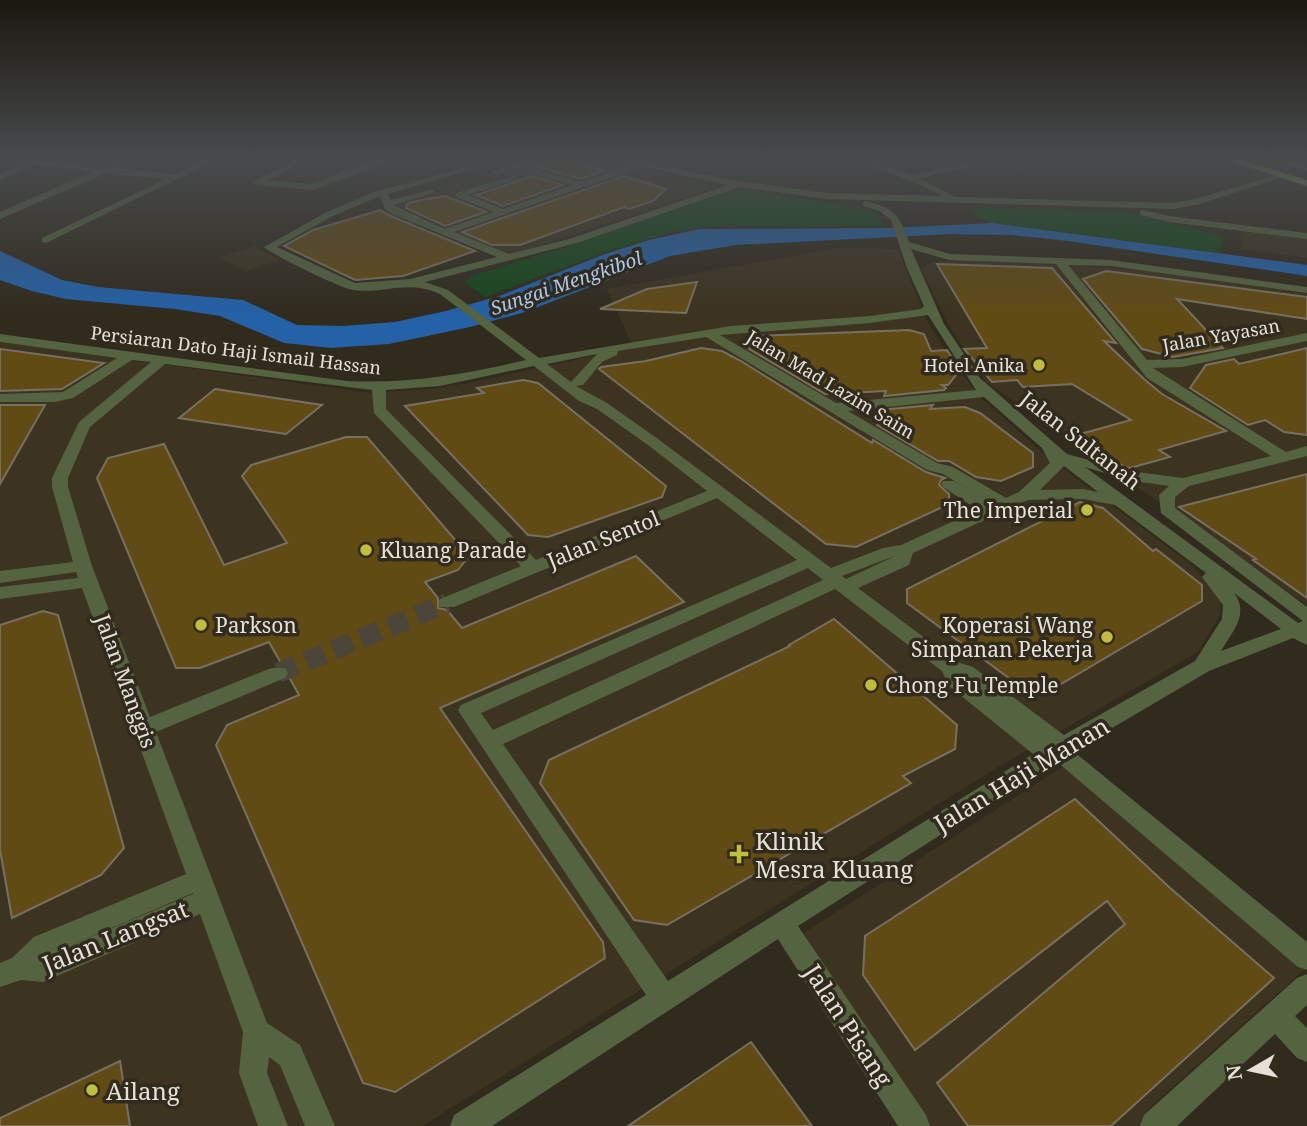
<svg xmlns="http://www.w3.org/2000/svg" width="1307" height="1126" viewBox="0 0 1307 1126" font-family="'Noto Serif',serif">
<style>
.built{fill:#3c3421}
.green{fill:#16471b}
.water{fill:#2461a7}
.building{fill:#614b14;stroke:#777062;stroke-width:2}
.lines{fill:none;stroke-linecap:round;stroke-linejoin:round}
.minor-tunnel{stroke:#4c463a;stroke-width:20;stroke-dasharray:20 10;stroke-linecap:butt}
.minor{fill:#546340;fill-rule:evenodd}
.highway{fill:#8aaf53;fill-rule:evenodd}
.poi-dot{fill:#c1bd3f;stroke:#312b1e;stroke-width:2.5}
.labels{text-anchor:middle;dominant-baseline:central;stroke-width:7;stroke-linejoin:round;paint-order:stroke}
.far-street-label{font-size:18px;fill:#e5e1d9;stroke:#312b1e}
.far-poi-label{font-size:18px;fill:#e5e1d9;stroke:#312b1e;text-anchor:end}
.far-water-label{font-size:19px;font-style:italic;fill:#aac8ee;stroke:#312b1e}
.street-label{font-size:21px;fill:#e5e1d9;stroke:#312b1e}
.poi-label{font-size:21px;fill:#e5e1d9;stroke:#312b1e;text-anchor:start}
.near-street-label{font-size:24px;fill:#e5e1d9;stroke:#312b1e}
.near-poi-label{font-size:24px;fill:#e5e1d9;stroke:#312b1e;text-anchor:start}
</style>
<rect width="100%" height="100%" fill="#312b1e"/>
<g class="built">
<path d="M539 158H596L717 187 510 256 394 208 392 201Z"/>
<path d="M1240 226 1307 234V258L1242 249Z"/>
<path d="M255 246 279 260 246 271 219 257Z"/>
<path d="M838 248 898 249 925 317 951 360 981 398 1044 454 1189 563 1215 591 1221 603 1220 615 1198 652 998 767 422 1126H0V342L371 393 428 389 469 383 633 347 607 289Z"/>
<path d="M953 259 1151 270 1307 294V605L986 382 948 324 921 269 930 263Z"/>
<path d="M1078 757 1307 967 1147 1110 1160 1126H899L782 947Z"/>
</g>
<g class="green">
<path d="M748 189 859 208 875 212 884 226H715L675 231 603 253 485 297 465 283 471 276 573 245 729 191Z"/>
<path d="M973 207 1120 211 1224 236 1219 253 992 223 976 217Z"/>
</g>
<path class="water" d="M992 223 1307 265V276L1068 241 1012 235 951 234 736 245 670 256 525 312 470 327 389 344 331 348 284 343 220 316 175 309 66 299 32 291 0 280V251L62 280 98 287 243 300 297 325 343 326 395 322 446 311 499 296 605 254 649 240 699 229 886 228Z"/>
<g class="building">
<path d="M553 160H560L604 171 581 179 534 166Z"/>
<path d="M532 176 563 185 503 206 476 195Z"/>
<path d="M624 176 666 189 653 201 629 209 624 207 520 245H492L462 232Z"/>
<path d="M444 196 467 204 486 212 445 226 406 208 407 204 416 201Z"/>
<path d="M380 210 391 216 475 251 403 276 355 280 284 246 313 230Z"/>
<path d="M937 264 1052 268 1116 343 1104 341 1145 380 1162 394 1226 431 1159 450 1170 457 1130 468 1125 467 1077 435 1131 420 1072 384 1023 387 1017 380 992 382 964 349 987 348Z"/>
<path d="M1106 271 1307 297V319L1177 299 1223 348 1173 357 1142 349 1083 279Z"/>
<path d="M697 282 686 313 600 309 647 289Z"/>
<path d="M909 330 924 334 931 351 947 350 960 370 948 385H942L946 388 944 390 884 396 886 391 825 394 749 349 757 336Z"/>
<path d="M701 348 722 351 741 361 872 443 873 440 926 472 945 478 941 480 939 485 949 494V504L856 547 826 544 599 369 601 367 646 361Z"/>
<path d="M1307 348V435L1284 432 1265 420 1248 425 1190 388 1206 365 1234 359 1239 364Z"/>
<path d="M0 349 104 363 62 389 0 391Z"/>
<path d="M523 380 538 383 666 486 662 497 548 537 528 535 405 406 484 393 477 388Z"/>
<path d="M215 389 322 405 286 434 179 418Z"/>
<path d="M0 405H45L0 484Z"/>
<path d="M933 405 930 409 965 407 980 413 1033 453V467L1001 481 976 477 949 461H938L877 425 880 410Z"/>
<path d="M346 437H367L469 556 458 570 425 582 438 598V608L447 610 462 628 636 556 684 602 440 708 603 942 605 958 395 1092 363 1083 216 745 227 725 299 695 289 677 290 672 287 667 282 665 269 642 200 668H176L97 478 108 458 164 444 224 565 287 543 242 476 251 465Z"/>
<path d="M1307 474V598L1253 560 1256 559 1179 507Z"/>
<path d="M1080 502 1103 508 1153 551 1156 549 1202 585V601L1044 694 1028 692 907 603V589Z"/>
<path d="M43 611 58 615 124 848 101 875 12 918 0 850V625Z"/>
<path d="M834 619 957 725 955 749 903 776 911 783 667 925 634 920 540 783 549 760 790 646 789 645Z"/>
<path d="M1075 799 1169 887 1274 978 1111 1126H968L937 1083 1125 924 1107 901 915 1050 863 975 865 936Z"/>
<path d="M751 1042 812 1126H628Z"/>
<path d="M120 1061 130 1126H0V1118Z"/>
</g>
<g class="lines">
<path class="minor-tunnel" d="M278 673 447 603"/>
<g class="minor">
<path d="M6 158 104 167 126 158H136L116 168 175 174 210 158H220L46 243 42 242V238L166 179 106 173 0 219V212L94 171 33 165 0 180V174L23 164 4 162Z"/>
<path d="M298 158H308L268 180 312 184 351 168 389 158H401L313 190 258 185 253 182Z"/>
<path d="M500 158H512L388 194 391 200 434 189V193L393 205 445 229 494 212 456 197V193L517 175V179L468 195 503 209 572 185 516 169 495 175 491 172 536 158H548L526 166 581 182 613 171 561 158C584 158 610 172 631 165L605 158H620L739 181 828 193 942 196 916 183 849 158H860L911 175 995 158H1010L920 178 955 197 1173 203 1195 199 1283 173V177L1200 204 1173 209 828 199 740 187 577 243 425 282 448 290 539 358 731 326 870 316 921 309 924 306 907 268 891 220 880 211 863 206V202L866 201C895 209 899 214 909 242L950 254 1111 260 1307 287V293L1111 266 1068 265 1147 360 1182 359 1307 333V341L1182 367 1153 368 1286 452 1307 446V456L1189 486 1175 497V508L1307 607V645L1293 638 1209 671 1073 751 1307 942V970L1298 967 1056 761 798 926 926 1115 930 1126H898L778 939 492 1126H450L454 1115 646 995 461 715 458 710 461 705 797 560 717 498 454 607H440L438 603 440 599 521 566 374 413 372 390 165 364 90 427 68 478V487L92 566 150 717 271 668H285L288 673 285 678 156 732 267 1023 300 1045 335 1126H305L280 1065 269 1057 267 1073 288 1126H258L239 1073 243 1032 200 914 43 982 21 980 0 987V963L12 958 34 937 186 874 82 588 0 599V587L78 578 76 572 0 583V571L73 562 52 487V478L79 422 151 362 132 360 73 398 55 402H0V394L63 392 117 358 0 342V334L347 381C409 384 466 374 526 360L440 294C407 279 386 294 353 290 342 289 273 255 264 247L327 212 374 192ZM642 167 728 185 569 239 509 254 454 232ZM380 196 385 209 392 214 497 257 410 279 355 283 277 247 333 216ZM911 249 949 260 1056 264 1147 378 1271 456 1183 478 1129 471 1067 454 980 378 944 324ZM928 315 976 390 836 403 720 335 870 323ZM706 337 927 470 943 474 993 504 955 481H943L941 484 943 487 978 510 901 545 883 548 831 568 658 439 607 403 576 386 583 385 602 362 617 355 618 351ZM597 354 571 382 547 364ZM534 366 579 401 597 409 648 445 707 491 536 560 386 409V390L440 386ZM984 397 1042 448 1050 463 1019 492 1006 498 953 467 937 463 848 411ZM1064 466 1098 492 1083 489 1040 490ZM1085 467 1127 480 1169 486 1159 495 1161 513 1303 621 1298 623ZM1083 499 1115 505 1206 573 1202 577 1223 605 1222 619 1195 661 1064 735 973 667 957 662 858 588 909 565 913 553 1028 500ZM895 556 846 579 842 576 892 557ZM808 568 823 580 493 730 481 713ZM835 589 942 671 949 686 1033 754 668 981 503 744ZM1234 593 1281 629 1221 651C1232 632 1250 614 1234 593ZM193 893V894L53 953Z"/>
<path d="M1265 158H1278L1307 165V171Z"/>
<path d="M1143 210 1169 216 1307 233V239L1169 222 1140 215V211Z"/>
<path d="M1307 974V1005L1295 1016 1307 1028V1062L1297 1058 1275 1034 1177 1126H1140L1144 1115 1297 978Z"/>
</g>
<path class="highway" d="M1220 158H1235L1307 180V186Z"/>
</g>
<linearGradient id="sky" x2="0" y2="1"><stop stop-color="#1b1810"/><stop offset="0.5" stop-color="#484a4c"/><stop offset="1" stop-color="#484a4c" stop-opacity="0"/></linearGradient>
<rect width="1307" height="315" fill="url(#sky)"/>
<g class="poi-dot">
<circle cx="1039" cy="365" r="7"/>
<circle cx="1087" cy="510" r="7"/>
<circle cx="366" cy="550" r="7"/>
<circle cx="201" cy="625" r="7"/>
<circle cx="1107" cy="637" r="7"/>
<circle cx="871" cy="685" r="7"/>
<path d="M735.5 843.5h7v7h7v7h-7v7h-7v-7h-7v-7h7z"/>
<circle cx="92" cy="1090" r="7"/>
</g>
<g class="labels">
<g class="far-street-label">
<text transform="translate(1221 335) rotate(-10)">Jalan Yayasan</text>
<text transform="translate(236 350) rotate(7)">Persiaran Dato Haji Ismail Hassan</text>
<text transform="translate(831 384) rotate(31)">Jalan Mad Lazim Saim</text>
</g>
<g class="far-poi-label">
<text x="1025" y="365">Hotel Anika</text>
</g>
<g class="far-water-label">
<text transform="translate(566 283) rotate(-19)">Sungai Mengkibol</text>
</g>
<g class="street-label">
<text transform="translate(1081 440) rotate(38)">Jalan Sultanah</text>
<text transform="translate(603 539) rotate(-22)">Jalan Sentol</text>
<text transform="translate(126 681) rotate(70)">Jalan Manggis</text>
</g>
<g class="poi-label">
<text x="1073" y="510" text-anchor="end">The Imperial</text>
<text x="380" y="550">Kluang Parade</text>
<text x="215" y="625">Parkson</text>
<text x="1093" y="625" text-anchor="end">Koperasi Wang<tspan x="1093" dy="24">Simpanan Pekerja</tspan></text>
<text x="885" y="685">Chong Fu Temple</text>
</g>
<g class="near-street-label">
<text transform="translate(1021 774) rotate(-31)">Jalan Haji Manan</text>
<text transform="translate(115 936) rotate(-22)">Jalan Langsat</text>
<text transform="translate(849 1025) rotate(57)">Jalan Pisang</text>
</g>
<g class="near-poi-label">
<text x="755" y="840">Klinik<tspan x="755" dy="28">Mesra Kluang</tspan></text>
<text x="106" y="1090">Ailang</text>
</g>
</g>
<g transform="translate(1251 1070) rotate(261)" stroke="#312b1e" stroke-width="5" paint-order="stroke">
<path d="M0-5L12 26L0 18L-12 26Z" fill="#e5e1d9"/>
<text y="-10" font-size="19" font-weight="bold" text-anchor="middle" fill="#e5e1d9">N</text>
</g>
</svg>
